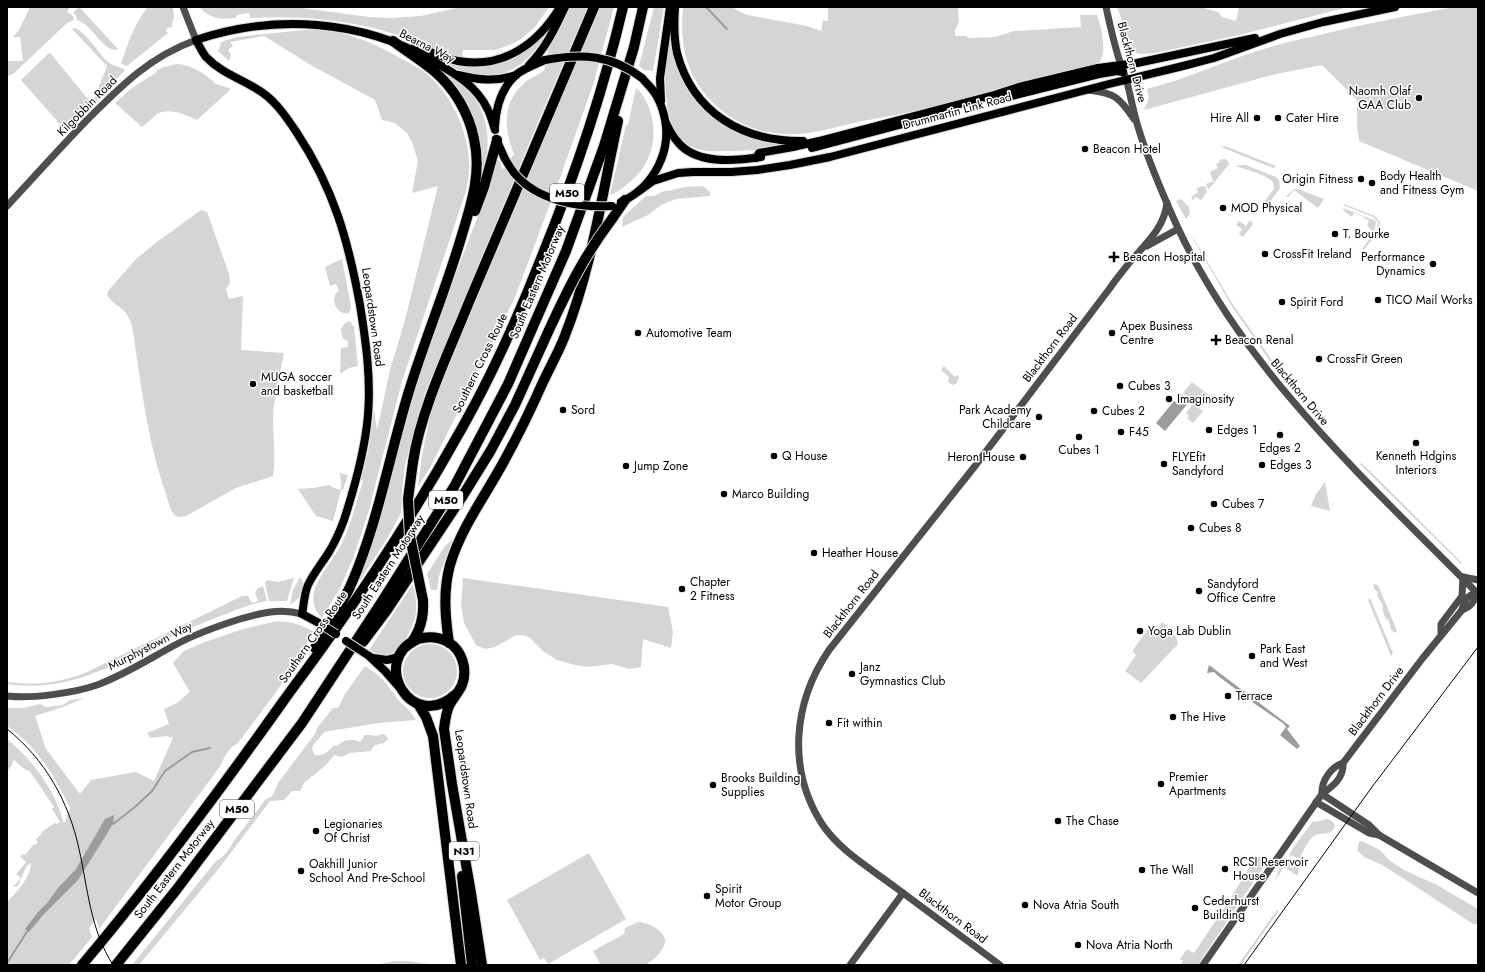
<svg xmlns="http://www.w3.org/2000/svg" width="1485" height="972" viewBox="0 0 1485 972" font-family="Jost,sans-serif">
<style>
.green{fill:#d5d5d5}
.water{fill:#9c9c9c}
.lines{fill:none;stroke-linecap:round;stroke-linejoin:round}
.stream{stroke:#9c9c9c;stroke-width:2}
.major-casing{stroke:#dbdbdb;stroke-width:10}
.highway-casing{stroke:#dbdbdb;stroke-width:12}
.minor{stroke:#4e4e4e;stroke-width:7}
.major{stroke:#000;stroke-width:8}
.highway{stroke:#000;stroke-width:10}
.tram{stroke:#000;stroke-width:1}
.major-bridge-casing{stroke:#dbdbdb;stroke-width:10;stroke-linecap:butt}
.highway-bridge-casing{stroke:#dbdbdb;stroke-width:12;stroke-linecap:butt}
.major-bridge{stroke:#000;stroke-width:8}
.highway-bridge{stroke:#000;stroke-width:10}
.poi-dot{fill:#000;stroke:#fff;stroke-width:1.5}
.labels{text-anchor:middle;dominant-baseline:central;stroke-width:3;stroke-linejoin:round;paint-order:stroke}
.shield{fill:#fff;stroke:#4c4c4c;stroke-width:1}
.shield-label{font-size:11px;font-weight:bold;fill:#000}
.street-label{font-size:12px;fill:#000;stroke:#fff}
.poi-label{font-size:12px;fill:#000;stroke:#fff;text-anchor:start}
</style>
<rect width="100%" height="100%" fill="#fff"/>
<g class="green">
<path d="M30 7H70L67 12 73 16 74 20 67 23 13 74 7 76V61H23L20 37H13L19 30Z"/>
<path d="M79 7 118 49 117 50C102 51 92 24 77 20L76 15 73 13Z"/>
<path d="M148 7H173L174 17 171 28 168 27 166 31 168 33 127 66 121 64C128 43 134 24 148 7Z"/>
<path d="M199 7H294L369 17 392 18 421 16 461 7H549L535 27 521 39 512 44 495 50H463L462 58C440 54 421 43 401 36 353 20 301 15 250 18L249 13 237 15 236 18C218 19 213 20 199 7Z"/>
<path d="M569 7H588L543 110 425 393 405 465 402 491 401 513 388 537 351 594 421 366 482 205 496 157 500 162 502 170 514 154C503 127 502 100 528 80 533 77 539 74 544 71L549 47Z"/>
<path d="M598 7H614L593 85 561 175 515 297 431 466 418 487C421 455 428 424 436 392Z"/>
<path d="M654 7H664L653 71 644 70 639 66Z"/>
<path d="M683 7H731L747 15 807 26 821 31 823 20 828 21V7H958L959 22 955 30V36H966L969 38 995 37 1014 31 1081 27 1080 15H1097C1101 27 1108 52 1099 63 1078 69 1058 72 1037 78 999 88 961 100 923 109 903 114 883 117 863 121 834 127 804 138 774 133 735 128 699 99 687 61 682 44 681 25 683 7Z"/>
<path d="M1117 7H1200L1218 12 1222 17 1236 21 1239 7H1349L1239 35 1155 53 1140 54 1136 53 1132 48Z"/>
<path d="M1454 7H1478V191L1359 141 1357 126V100L1322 65 1276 74 1144 110 1149 98 1147 89C1188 79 1226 60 1267 48 1282 43 1297 40 1311 37 1359 25 1406 16 1454 7Z"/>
<path d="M549 27C533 63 502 86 462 71 456 69 446 65 444 60L496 61Z"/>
<path d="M75 28C87 33 98 53 108 62 113 66 120 66 125 70L67 132 21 80 49 53 51 54 92 104 107 66 72 29Z"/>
<path d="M316 29C343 31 367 40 391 53 401 59 413 64 423 71 451 92 471 135 469 170 469 177 467 185 466 191L402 381 369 510 354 556 341 586 322 618C315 612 312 602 314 593 316 579 334 559 341 545 351 525 356 503 363 481L361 480 368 452 374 410 377 430 390 370 405 320 438 186 412 193 418 161 412 142 407 133 395 123 382 120 375 100 309 64 264 36 230 42 233 46 228 50 231 55 229 61 218 51 221 42 237 37 264 34Z"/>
<path d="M669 32 672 33 676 58 719 121 741 135 760 140 787 143C772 150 750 150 733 151 719 151 701 153 688 145 658 125 665 64 669 32Z"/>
<path d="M177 64C192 65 203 73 214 82V83L231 89 197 120C186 115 169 107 157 114 152 118 147 123 142 127L115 103 132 88 157 72 156 71 164 67Z"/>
<path d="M436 67C445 73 457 77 465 85 492 113 493 153 478 187V144Z"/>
<path d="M636 88C643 94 644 97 648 105 659 133 654 161 631 181 624 187 618 192 610 195L626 125H628Z"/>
<path d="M1225 146 1276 166 1273 168 1221 147Z"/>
<path d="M1224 159 1227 160 1229 164 1209 189H1208L1206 184 1213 181 1210 172 1218 168 1216 164 1220 162 1219 160Z"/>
<path d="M1242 165H1246L1276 177 1279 180 1280 188 1269 203 1264 202 1274 189 1273 182C1265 174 1247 170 1236 166Z"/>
<path d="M703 186 710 192V196L676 199 661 205 648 215 622 227 623 217 646 196H654L664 191H668L685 187Z"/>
<path d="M1203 186H1205L1207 192 1201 200 1196 197 1193 200 1191 197 1198 192 1197 188Z"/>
<path d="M1294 189H1298L1324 199 1318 208 1294 190 1288 197 1286 196Z"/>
<path d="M1181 199 1189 207 1190 214 1186 219 1176 201Z"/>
<path d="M1344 204 1375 216 1380 222 1379 230 1364 250 1362 249 1377 229 1378 222 1373 217 1343 205Z"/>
<path d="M1343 208 1376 221 1375 229 1366 240 1372 231 1367 225 1369 221 1362 216 1354 213 1352 217 1344 211Z"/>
<path d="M201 210 207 212 229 274 230 283 226 289 229 299 243 296 241 350 284 353C280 374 274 395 273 417 273 437 276 456 273 476L236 488 186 516C182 517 177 518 174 514 170 510 168 500 166 494 147 441 141 382 132 326 125 304 117 310 107 295L108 291 136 259 157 242Z"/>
<path d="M1250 220 1253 224 1243 237 1239 234 1242 229 1236 225 1239 221 1246 226Z"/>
<path d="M1193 239H1194L1232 303 1274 363 1270 361 1233 308Z"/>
<path d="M342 259 351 307 349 313C337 316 328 298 339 291L336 284 330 286 325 267Z"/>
<path d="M350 321 354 327 358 366 349 368 340 374 341 348 348 347V341C341 339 342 335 341 329L345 323Z"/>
<path d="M944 366 955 377 957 375 959 377 957 383 953 385 948 382 949 377 941 370Z"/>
<path d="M1192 382 1209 395 1199 408 1203 411 1193 423 1187 418 1189 416 1186 413 1193 404 1195 405 1196 403 1183 393Z"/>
<path d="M1361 463 1372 473 1462 563 1461 564 1360 464Z"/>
<path d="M339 473 348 475 343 490H341L333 521 316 516 298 489 313 488 329 485 334 488 341 490V479Z"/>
<path d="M1325 482 1330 511 1311 506 1316 494Z"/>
<path d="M453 539 439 576 437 590H431L427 574 445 546Z"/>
<path d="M300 577C308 585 300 601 290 604L293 590Z"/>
<path d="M294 578 287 601H269L265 583 267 580 278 582Z"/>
<path d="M463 578 668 607 673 632 671 648 643 639 641 667 629 669 612 664 588 667 575 665 557 660 543 651 529 637 522 635H516L495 647 485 649 476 645 464 623 461 605Z"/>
<path d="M413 584C415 594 417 602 416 612 414 626 401 656 384 655 378 655 374 652 369 650Z"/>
<path d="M1374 584 1378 585 1397 631 1395 633 1391 630 1389 621C1384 618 1382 610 1383 605L1377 596 1378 592 1375 590 1373 586Z"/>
<path d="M263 586 267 601C253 603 239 609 226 614 201 623 177 633 154 645 104 670 65 692 7 684V682C36 686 57 683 85 673L242 596H248L252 603 258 601 255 592 258 588Z"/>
<path d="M1370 598 1393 653 1391 656 1368 600Z"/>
<path d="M273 622C287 620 303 625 314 632L279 688 238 743C230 747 224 756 221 765L99 929 96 919 89 928 92 937 69 965H7V902C16 893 31 877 31 863L26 867 18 886 13 887 21 878 16 874 26 862 20 857 23 854 25 855 34 844 35 845 38 842 36 840 44 830 55 823 57 824 60 822 52 809 54 807 29 770 27 771 14 760 12 763 13 764 7 771V739C29 757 47 780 58 806 61 812 62 818 64 824L70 808C55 776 37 747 7 726V708H23L40 704 46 707 63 705 70 700 84 698 63 707 35 716 46 749 80 794 91 780 136 772 154 781 173 738 166 736 151 738 147 733 169 724 164 709 177 703 190 692 173 663 184 651 202 643 243 629Z"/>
<path d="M1162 622C1168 628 1177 634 1178 644L1141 683 1125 671 1136 655 1133 652V650L1148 629 1154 633Z"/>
<circle cx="430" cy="671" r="27"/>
<path d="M365 666 377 674 385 682 399 701 410 711 416 720 378 723 324 732 312 747 314 755C324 756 327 753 334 745L337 746C344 739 352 738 360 742L365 735H371L375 736 383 734 386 736 388 739 384 743C377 744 373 745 371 751L349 753 342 757 334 755 326 765 305 782 300 791H292L284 800 270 801 220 867 139 965H132L216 861C223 858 230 849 233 842L266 799 271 797 274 793 278 783 315 734 317 728 333 708H338L345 694Z"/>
<path d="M1327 819 1332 821 1335 825C1333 837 1322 831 1314 836 1308 840 1303 851 1300 858L1289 855 1293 848 1313 821 1315 822Z"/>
<path d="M1362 841 1380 850 1389 860 1404 870 1437 885 1478 909V924H1473L1409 882 1382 865 1364 857 1357 850 1359 842Z"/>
<path d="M589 853 626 919 548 964 544 958 540 960 507 900Z"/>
<path d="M1256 856 1268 860 1198 965H1180L1183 961 1180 959 1187 949 1194 953 1229 901Z"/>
<path d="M1285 859H1290L1299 863 1298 876 1284 867 1275 881 1281 864Z"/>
<path d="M1280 909 1241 965H1238L1277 910 1279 911Z"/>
<path d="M638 922C647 922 664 930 665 940 666 949 653 962 644 965 637 967 610 965 601 965L593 951 624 934 625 928Z"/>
<path d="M394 961H408L435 965H380L381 964Z"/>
</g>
<g class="water">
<path d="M1181 394 1189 402 1165 431 1156 423 1174 401 1177 403 1180 399 1178 397Z"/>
<path d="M1209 665 1290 726 1287 729 1300 746 1297 749 1280 735 1286 727 1284 724 1255 704 1217 675 1214 672 1207 673Z"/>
<path d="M114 815 113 824 78 880 43 915 29 932 25 929 38 912 47 903 58 888 76 869 105 819Z"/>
</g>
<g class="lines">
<g class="stream">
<path d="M706 7 727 29"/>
<path d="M110 824H113L135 807 152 791 165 771 192 752 210 748"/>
<path d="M7 963 28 930"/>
</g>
<defs>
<g id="major">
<path d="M675 7C674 21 674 39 677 53 693 113 743 142 803 141"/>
<path d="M415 46C429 51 443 58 458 61 503 69 538 44 560 7"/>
<path d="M529 65C546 48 555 28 565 7"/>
<path d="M458 75C479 80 495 82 516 75"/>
<path d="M661 101 660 78 670 7"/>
<path d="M992 101 1099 74 1117 71 1123 72"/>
<path d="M666 123C669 129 672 136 677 141 695 165 735 161 761 157"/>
<path d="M495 126C496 107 502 87 517 74 525 68 536 64 545 60"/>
<path d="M496 139 505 159"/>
<path d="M812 148 922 119"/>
<path d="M756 158 759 153 793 147 819 141 994 95 1019 87 1098 68 1137 63 1255 38"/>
<path d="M639 191 653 181 678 173 693 172H731L757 170 790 165 830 157 1109 84 1183 66 1214 58 1280 34 1323 22 1395 7"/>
<path d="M621 202C654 187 673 150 664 115 662 107 659 99 654 92 651 87 646 83 642 78"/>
<path d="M317 622 302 614C304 605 304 594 308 585 313 574 322 563 329 552 335 542 340 531 344 520 355 486 365 451 368 415 371 378 366 342 360 305 348 240 334 189 297 133 287 118 277 103 263 93 245 80 222 74 206 57 202 52 199 45 196 40 274 14 361 19 433 61 454 73 477 86 488 110 491 116 493 124 495 130"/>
<path d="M369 656 385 671 399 687"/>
<path d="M373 658 387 660 399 657"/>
</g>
<g id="highway">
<path d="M475 211 484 187 497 140"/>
<path d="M612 219 625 200"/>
<path d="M413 462C421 409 449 352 469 302 510 204 552 106 594 7"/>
<path d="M363 642 387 610 462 497 491 450 515 405 549 330"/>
<path d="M411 643C421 630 424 616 423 600"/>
<path d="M449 643C445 616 443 591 450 565 461 528 485 496 503 463 518 436 531 409 543 382 550 367 558 353 564 338 592 268 602 194 618 121"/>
<path d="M315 648C327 628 340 608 350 587 378 524 389 456 409 391 425 339 446 289 461 238 471 205 482 173 474 139 469 113 454 88 434 71 421 60 406 51 393 41"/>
<path d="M456 694C411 735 369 659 418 639 428 636 439 637 448 642 462 650 468 669 462 685 459 692 453 698 449 706 446 713 445 721 444 729L452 784 471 893 482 965"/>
<path d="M418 704 426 717 433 736 461 965"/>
<path d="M462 876 472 965"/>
<path d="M82 965C153 881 218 793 282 703 299 679 317 656 334 631 380 566 423 498 462 428 493 373 519 315 542 256 575 175 603 92 623 7"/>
<path d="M116 965 177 889 302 723 381 603 454 487 508 384 566 251 604 146 634 47 643 7"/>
</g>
</defs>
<use href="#major" class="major-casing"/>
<use href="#highway" class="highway-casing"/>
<g class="minor">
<path d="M1106 7C1110 25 1114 44 1120 62 1122 69 1125 75 1127 82 1131 98 1134 115 1139 130 1149 163 1163 195 1177 226 1245 372 1366 480 1476 592"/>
<path d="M1088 90C1115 93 1119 97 1134 119"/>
<path d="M7 206C33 178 59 149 86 121 121 86 149 57 196 40L183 7"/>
<path d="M1147 246 1178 229"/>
<path d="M1463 577 1478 580"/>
<path d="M1462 610C1471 607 1475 602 1476 592"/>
<path d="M1441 634V624L1462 596 1463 577"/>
<path d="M7 696C31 699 74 693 97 685 124 675 149 659 175 645 195 634 218 626 240 619 261 613 280 608 302 614"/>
<path d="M1322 794C1321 781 1331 767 1343 763L1422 659 1462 610C1465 597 1468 597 1478 591"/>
<path d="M1322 794 1369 825 1379 835 1478 893"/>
<path d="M1316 802 1369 833 1379 835"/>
<path d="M850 965 903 893"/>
<path d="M1000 965C965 939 930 913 895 887 870 868 840 851 822 824 787 769 793 703 829 650L975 466 1110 288C1116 279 1123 271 1129 263 1145 244 1164 229 1167 203"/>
<path d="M1203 965 1322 794C1333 786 1344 778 1343 763"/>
</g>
<use href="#major" class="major"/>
<use href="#highway" class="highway"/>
<g class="tram">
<path d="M7 729C45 759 69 802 79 849 88 889 90 929 113 965"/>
<path d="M1244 965 1372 787 1478 647"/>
</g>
<defs>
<g id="major-bridge">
<path d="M545 60C582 53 612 55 642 78"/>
<path d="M505 159C508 164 511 169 515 174 538 201 580 208 612 206"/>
<path d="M317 622 336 634"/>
<path d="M346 641 369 656"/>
</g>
<g id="highway-bridge">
<path d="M549 330C568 289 584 256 612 219"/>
<path d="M413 462 408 499 410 537 423 600"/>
</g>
</defs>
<use href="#major-bridge" class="major-bridge-casing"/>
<use href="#highway-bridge" class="highway-bridge-casing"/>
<use href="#major-bridge" class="major-bridge"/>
<use href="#highway-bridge" class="highway-bridge"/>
</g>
<g class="poi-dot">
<circle cx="1419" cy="98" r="4"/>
<circle cx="1257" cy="118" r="4"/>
<circle cx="1278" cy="118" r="4"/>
<circle cx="1085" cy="149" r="4"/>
<circle cx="1361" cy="179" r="4"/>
<circle cx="1372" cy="183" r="4"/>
<circle cx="1223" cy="208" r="4"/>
<circle cx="1335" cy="234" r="4"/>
<circle cx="1265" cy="254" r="4"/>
<path d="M1112 251h4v4h4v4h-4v4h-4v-4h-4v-4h4z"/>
<circle cx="1433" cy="264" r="4"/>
<circle cx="1378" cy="300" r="4"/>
<circle cx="1282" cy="302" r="4"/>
<circle cx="638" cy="333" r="4"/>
<circle cx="1112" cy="333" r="4"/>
<path d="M1214 334h4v4h4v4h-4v4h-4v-4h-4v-4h4z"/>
<circle cx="1319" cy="359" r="4"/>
<circle cx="253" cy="384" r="4"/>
<circle cx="1120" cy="386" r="4"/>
<circle cx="1169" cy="399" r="4"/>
<circle cx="563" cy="410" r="4"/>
<circle cx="1094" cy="411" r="4"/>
<circle cx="1039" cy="417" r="4"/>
<circle cx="1209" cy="430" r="4"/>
<circle cx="1121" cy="432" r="4"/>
<circle cx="1280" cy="435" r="4"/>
<circle cx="1079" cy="437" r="4"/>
<circle cx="1416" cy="443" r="4"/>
<circle cx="774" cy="456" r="4"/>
<circle cx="1023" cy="457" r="4"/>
<circle cx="1164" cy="464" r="4"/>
<circle cx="1262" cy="465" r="4"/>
<circle cx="626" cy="466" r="4"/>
<circle cx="724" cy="494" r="4"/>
<circle cx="1214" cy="504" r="4"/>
<circle cx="1191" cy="528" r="4"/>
<circle cx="814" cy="553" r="4"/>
<circle cx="682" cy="589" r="4"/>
<circle cx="1199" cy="591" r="4"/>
<circle cx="1140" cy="631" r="4"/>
<circle cx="1252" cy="656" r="4"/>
<circle cx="852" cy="674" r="4"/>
<circle cx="1228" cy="696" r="4"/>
<circle cx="1173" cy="717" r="4"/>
<circle cx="829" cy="723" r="4"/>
<circle cx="1161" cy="784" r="4"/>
<circle cx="713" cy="785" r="4"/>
<circle cx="1058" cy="821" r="4"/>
<circle cx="316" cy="831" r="4"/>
<circle cx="1225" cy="869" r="4"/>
<circle cx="1142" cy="870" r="4"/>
<circle cx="301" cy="871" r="4"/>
<circle cx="707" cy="896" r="4"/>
<circle cx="1025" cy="905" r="4"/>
<circle cx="1195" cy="908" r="4"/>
<circle cx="1078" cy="945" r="4"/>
</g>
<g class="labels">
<g class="shield">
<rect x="550" y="184" width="34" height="18" rx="3"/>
<rect x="429" y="491" width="34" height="18" rx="3"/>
<rect x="220" y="800" width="34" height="18" rx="3"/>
<rect x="449" y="842" width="30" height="18" rx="3"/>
</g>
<g class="shield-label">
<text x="567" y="193">M50</text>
<text x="446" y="500">M50</text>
<text x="237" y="809">M50</text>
<text x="464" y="851">N31</text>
</g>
<g class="street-label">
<text transform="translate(427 46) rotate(27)">Bearna Way</text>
<text transform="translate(1132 62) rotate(75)">Blackthorn Drive</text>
<text transform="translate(87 106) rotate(-45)">Kilgobbin Road</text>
<text transform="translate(957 111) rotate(-15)">Drummartin Link Road</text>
<text transform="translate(537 282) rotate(-67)">South Eastern Motorway</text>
<text transform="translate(373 317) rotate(82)">Leopardstown Road</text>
<text transform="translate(1050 348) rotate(-53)">Blackthorn Road</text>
<text transform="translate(480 363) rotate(-64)">Southern Cross Route</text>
<text transform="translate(1300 392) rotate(50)">Blackthorn Drive</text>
<text transform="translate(388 567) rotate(-57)">South Eastern Motorway</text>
<text transform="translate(851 604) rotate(-52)">Blackthorn Road</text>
<text transform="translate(313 637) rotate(-55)">Southern Cross Route</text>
<text transform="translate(150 646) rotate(-27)">Murphystown Way</text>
<text transform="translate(1376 701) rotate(-53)">Blackthorn Drive</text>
<text transform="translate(466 779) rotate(82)">Leopardstown Road</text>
<text transform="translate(174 869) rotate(-52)">South Eastern Motorway</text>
<text transform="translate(953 916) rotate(37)">Blackthorn Road</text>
</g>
<g class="poi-label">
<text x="1411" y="91" text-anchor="end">Naomh Olaf<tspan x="1411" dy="14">GAA Club</tspan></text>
<text x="1249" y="118" text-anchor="end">Hire All</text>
<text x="1286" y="118">Cater Hire</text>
<text x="1093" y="149">Beacon Hotel</text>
<text x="1380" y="176">Body Health<tspan x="1380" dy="14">and Fitness Gym</tspan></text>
<text x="1353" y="179" text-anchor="end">Origin Fitness</text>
<text x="1231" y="208">MOD Physical</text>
<text x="1343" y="234">T. Bourke</text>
<text x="1273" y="254">CrossFit Ireland</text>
<text x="1123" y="257">Beacon Hospital</text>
<text x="1425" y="257" text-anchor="end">Performance<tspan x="1425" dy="14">Dynamics</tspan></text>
<text x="1386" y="300">TICO Mail Works</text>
<text x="1290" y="302">Spirit Ford</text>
<text x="1120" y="326">Apex Business<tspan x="1120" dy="14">Centre</tspan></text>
<text x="646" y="333">Automotive Team</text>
<text x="1225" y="340">Beacon Renal</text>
<text x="1327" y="359">CrossFit Green</text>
<text x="261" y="377">MUGA soccer<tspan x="261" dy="14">and basketball</tspan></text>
<text x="1128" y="386">Cubes 3</text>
<text x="1177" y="399">Imaginosity</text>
<text x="571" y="410">Sord</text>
<text x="1031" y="410" text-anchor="end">Park Academy<tspan x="1031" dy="14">Childcare</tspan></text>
<text x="1102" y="411">Cubes 2</text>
<text x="1217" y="430">Edges 1</text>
<text x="1129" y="432">F45</text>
<text x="1280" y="448" text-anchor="middle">Edges 2</text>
<text x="1079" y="450" text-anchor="middle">Cubes 1</text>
<text x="782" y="456">Q House</text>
<text x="1416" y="456" text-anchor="middle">Kenneth Hdgins<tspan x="1416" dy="14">Interiors</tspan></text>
<text x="1015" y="457" text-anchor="end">Heron House</text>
<text x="1172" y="457">FLYEfit<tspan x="1172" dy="14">Sandyford</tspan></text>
<text x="1270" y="465">Edges 3</text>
<text x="634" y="466">Jump Zone</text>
<text x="732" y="494">Marco Building</text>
<text x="1222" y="504">Cubes 7</text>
<text x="1199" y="528">Cubes 8</text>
<text x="822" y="553">Heather House</text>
<text x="690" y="582">Chapter<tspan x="690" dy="14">2 Fitness</tspan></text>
<text x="1207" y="584">Sandyford<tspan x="1207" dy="14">Office Centre</tspan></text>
<text x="1148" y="631">Yoga Lab Dublin</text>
<text x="1260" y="649">Park East<tspan x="1260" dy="14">and West</tspan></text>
<text x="860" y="667">Janz<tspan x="860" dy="14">Gymnastics Club</tspan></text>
<text x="1236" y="696">Terrace</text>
<text x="1181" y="717">The Hive</text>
<text x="837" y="723">Fit within</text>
<text x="1169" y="777">Premier<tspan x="1169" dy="14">Apartments</tspan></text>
<text x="721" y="778">Brooks Building<tspan x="721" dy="14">Supplies</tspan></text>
<text x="1066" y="821">The Chase</text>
<text x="324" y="824">Legionaries<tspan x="324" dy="14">Of Christ</tspan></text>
<text x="1233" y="862">RCSI Reservoir<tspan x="1233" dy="14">House</tspan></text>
<text x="309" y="864">Oakhill Junior<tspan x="309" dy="14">School And Pre-School</tspan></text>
<text x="1150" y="870">The Wall</text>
<text x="715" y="889">Spirit<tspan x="715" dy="14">Motor Group</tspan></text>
<text x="1203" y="901">Cederhurst<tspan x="1203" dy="14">Building</tspan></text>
<text x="1033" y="905">Nova Atria South</text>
<text x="1086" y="945">Nova Atria North</text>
</g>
</g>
<rect width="1485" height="972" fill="none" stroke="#000000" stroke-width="16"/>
</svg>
